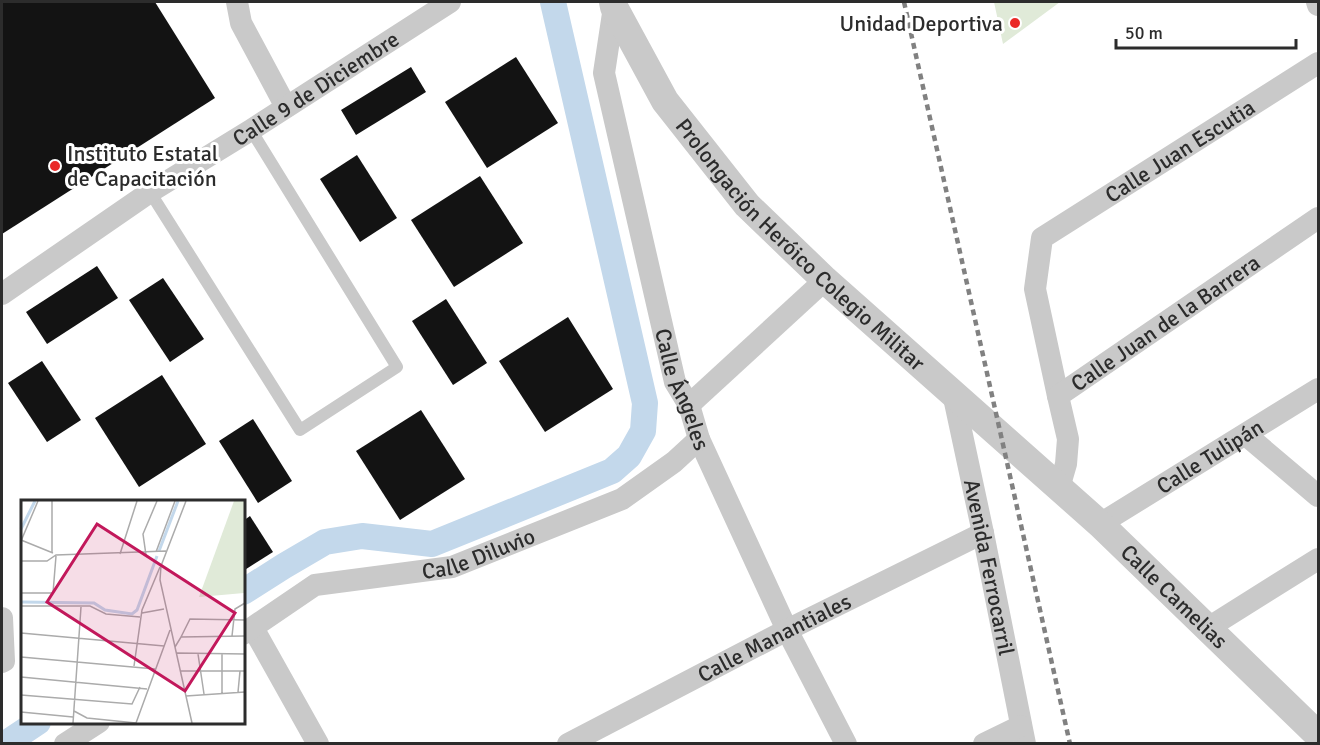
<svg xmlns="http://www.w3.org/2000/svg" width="1320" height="745" viewBox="0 0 1320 745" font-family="Signika,sans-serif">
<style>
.green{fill:#e0ead8}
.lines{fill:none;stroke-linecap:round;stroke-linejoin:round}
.canal{stroke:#c3d8eb;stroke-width:26}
.building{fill:#131313}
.service{stroke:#c9c9c9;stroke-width:12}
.minor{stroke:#c9c9c9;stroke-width:22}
.tertiary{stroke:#c9c9c9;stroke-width:28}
.rail{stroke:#818181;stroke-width:4.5;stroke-dasharray:6 4.5;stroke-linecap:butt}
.poi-dot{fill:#ea2927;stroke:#fff;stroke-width:2}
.labels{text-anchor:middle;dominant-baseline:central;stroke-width:6;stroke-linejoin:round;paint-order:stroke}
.poi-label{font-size:22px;fill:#2c2c2c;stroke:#fff;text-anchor:end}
.street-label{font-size:22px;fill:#2c2c2c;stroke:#fff}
.inset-river{fill:none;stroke:#c3d8eb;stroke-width:3}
.inset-road{fill:none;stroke:#ababab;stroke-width:1.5}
.view{fill:#c2185b;fill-opacity:0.15;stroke:#c2185b;stroke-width:3}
.inset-edge{fill:none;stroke:#2c2c2c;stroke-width:3}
</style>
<rect width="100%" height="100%" fill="#fff"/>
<path class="green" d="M994 2H1060L1003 44Z"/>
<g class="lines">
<g class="canal">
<path d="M243 592 284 566 325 542 362 536 432 544 612 471 629 456 643 431 645 403 553 2"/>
<path d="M5 744 38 722"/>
</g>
</g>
<g class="building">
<path d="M2 2H155L215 98 2 234Z"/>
<path d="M516 57 558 123 487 168 445 102Z"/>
<path d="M411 67 426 92 356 135 341 110Z"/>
<path d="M357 155 397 218 360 242 320 179Z"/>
<path d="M480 176 523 243 454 287 411 220Z"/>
<path d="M97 266 118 298 47 344 26 312Z"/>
<path d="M163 278 204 339 170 362 129 300Z"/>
<path d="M446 299 487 363 453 385 412 321Z"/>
<path d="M568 317 613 389 545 432 499 361Z"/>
<path d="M42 361 81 420 47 442 8 383Z"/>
<path d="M162 375 206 444 139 487 95 418Z"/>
<path d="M421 410 465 479 400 520 356 451Z"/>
<path d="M253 419 292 481 258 503 219 441Z"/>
<path d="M250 516 273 552 243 571V521Z"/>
</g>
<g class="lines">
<path class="service" d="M150 192 300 430 397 367 251 130"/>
<g class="minor">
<path d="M237 2 241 23 286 107"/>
<path d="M1317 2 1318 5"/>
<path id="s1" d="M614 7 604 73 675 382 689 405 699 439 787 630 846 744"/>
<path id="s2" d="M2 294 150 192 251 130 450 2"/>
<path id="s3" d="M953 393 983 533 1025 744"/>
<path id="s4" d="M1058 396 1035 289 1042 238 1318 63"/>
<path d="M689 405 825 280"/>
<path d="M1246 435 1318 496"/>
<path id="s5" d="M1059 488 1066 464 1068 439 1058 396 1318 218"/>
<path id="s6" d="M1100 524 1318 389"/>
<path d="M2 618 4 661 2 662"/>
<path d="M253 628 318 744"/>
<path d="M1208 628 1318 559"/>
<path id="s7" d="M243 634 315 585 452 567 622 499 674 462 699 439"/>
<path d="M65 744 99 722"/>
<path id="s8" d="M568 744 787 630 983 533"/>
<path d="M984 744 1021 726"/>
</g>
<path class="tertiary" id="s9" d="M613 2 614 7 665 101 747 205 825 280 1100 524 1318 735"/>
<path class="rail" d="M904 2 1070 744"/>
</g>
<g class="poi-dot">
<circle cx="1015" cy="23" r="6"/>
<circle cx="55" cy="166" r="6"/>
</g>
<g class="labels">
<g class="poi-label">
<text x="1003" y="23">Unidad Deportiva</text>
<text x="67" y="153" text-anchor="start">Instituto Estatal<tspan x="67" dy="25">de Capacitación</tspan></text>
</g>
<g class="street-label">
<text stroke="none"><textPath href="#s2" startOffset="375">Calle 9 de Diciembre</textPath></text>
<text stroke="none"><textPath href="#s4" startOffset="324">Calle Juan Escutia</textPath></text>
<text stroke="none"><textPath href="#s9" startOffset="310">Prolongación Heróico Colegio Militar</textPath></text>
<text stroke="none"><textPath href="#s5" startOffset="224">Calle Juan de la Barrera</textPath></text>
<text stroke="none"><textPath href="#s1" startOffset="393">Calle Ángeles</textPath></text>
<text stroke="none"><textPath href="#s6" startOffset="129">Calle Tulipán</textPath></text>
<text stroke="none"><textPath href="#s7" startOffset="254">Calle Diluvio</textPath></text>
<text stroke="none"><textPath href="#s3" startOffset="178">Avenida Ferrocarril</textPath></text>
<text stroke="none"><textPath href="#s9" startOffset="824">Calle Camelias</textPath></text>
<text stroke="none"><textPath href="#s8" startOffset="232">Calle Manantiales</textPath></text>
</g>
</g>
<g transform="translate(21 500)">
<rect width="224" height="224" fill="#fff"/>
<path d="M213 1H223V93L178 97Z" fill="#e0ead8"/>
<path class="inset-river" d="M0 29 14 1M138 51 157 1M0 102 73 103 84 110 111 114 116 110 136 56"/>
<path class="inset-road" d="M165 1 140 66 139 80 171 223M0 40 32 53M0 41 17 1M31 52V1M135 52 154 1M99 54 116 1M125 55 122 34 136 1M0 61H26L35 55 145 51M0 93H32L35 56M0 106H69L85 114 119 117M121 113 143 109M0 133 143 146M211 136 214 109 224 103M160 137 169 119 224 120M154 147 160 137 224 136M156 153 224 154M177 154 183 194M0 157 134 169M113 166 121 110 139 67M160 171H224M0 177 126 189M217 192 219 171M201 193V154M0 195 111 204 119 187M165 196 224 192M53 211 66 218 115 223M0 212 52 217M52 223 60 107M115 223 149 130"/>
<path class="view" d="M76 24 214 113 164 191 26 102Z"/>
<rect width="224" height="224" class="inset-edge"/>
</g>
<rect width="1320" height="745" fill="none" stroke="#2c2c2c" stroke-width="6"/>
<path d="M1116 39v9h180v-9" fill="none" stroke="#2c2c2c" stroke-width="3"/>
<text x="1125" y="39" font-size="18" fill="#2c2c2c" stroke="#ffffff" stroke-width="4.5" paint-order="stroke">50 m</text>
</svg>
